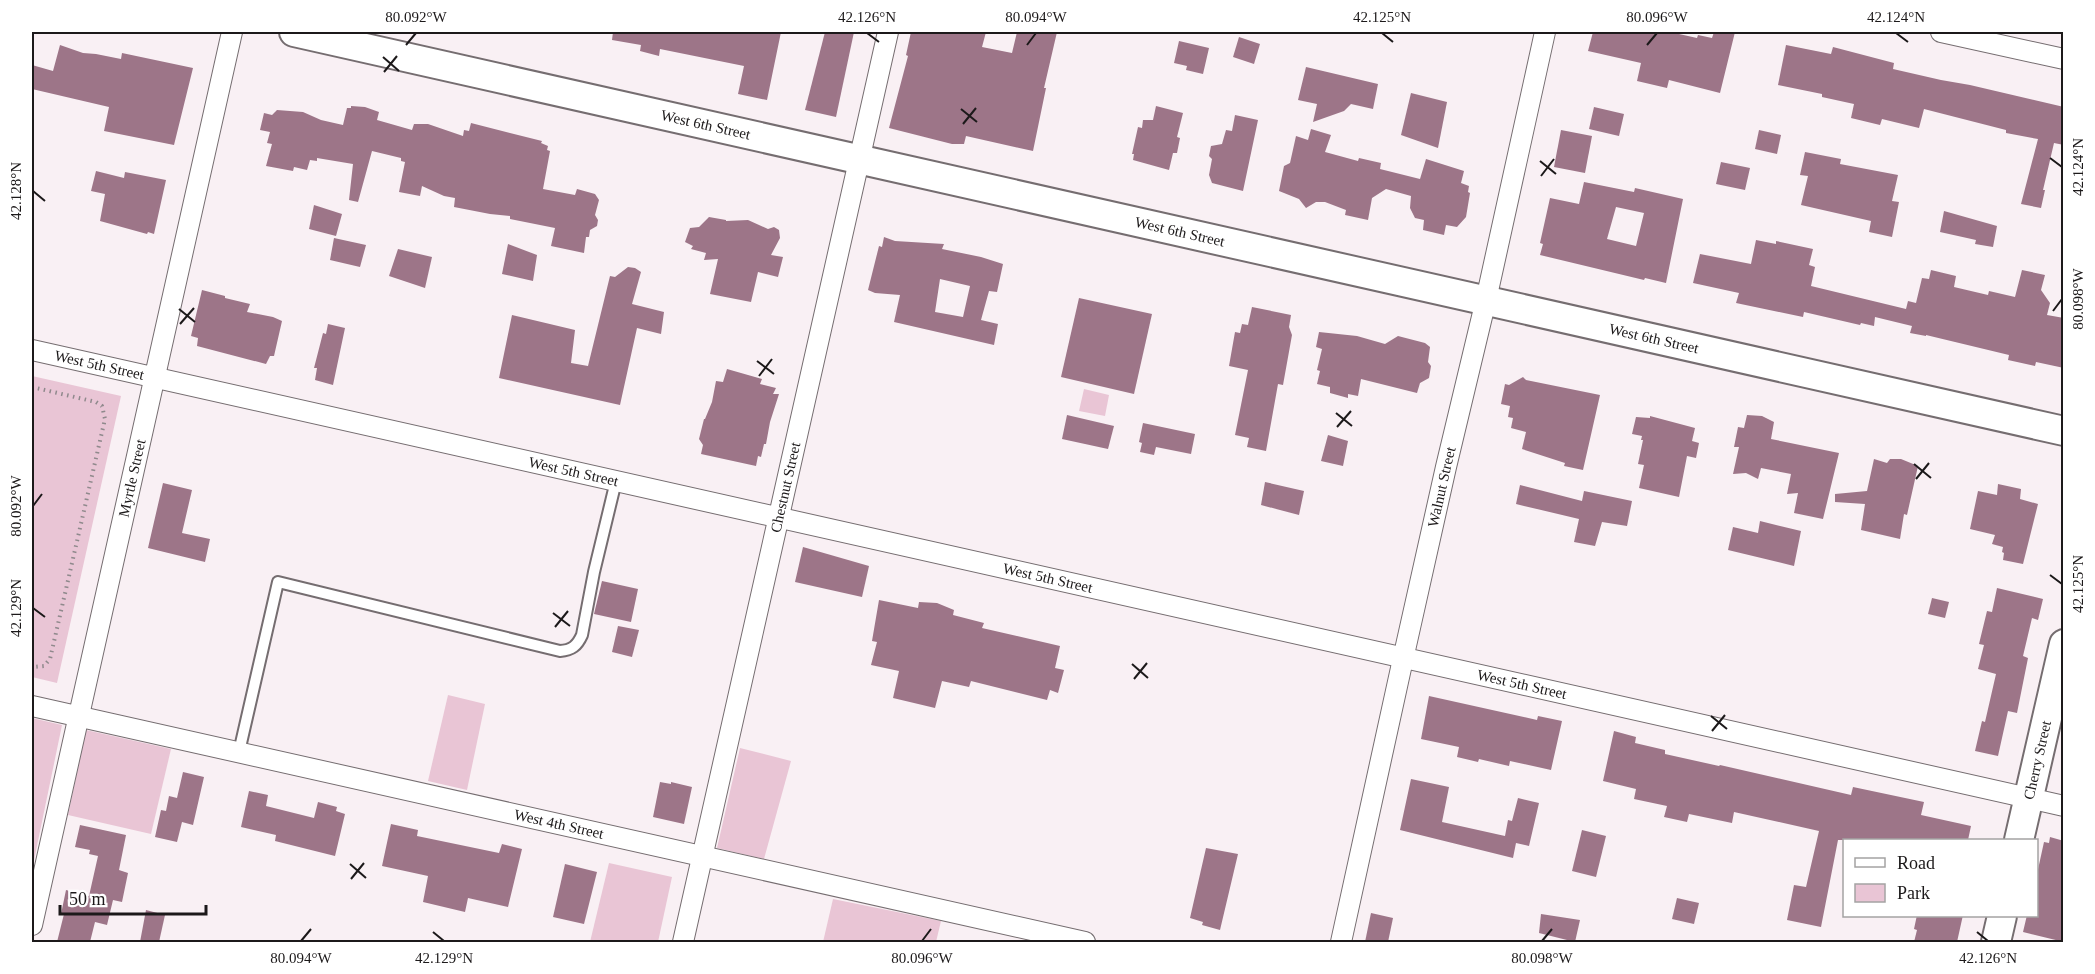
<svg xmlns="http://www.w3.org/2000/svg" width="2095" height="974" viewBox="0 0 2095 974" font-family="'Times New Roman',serif">
<style>
.green{fill:#e9c5d5}
.building{fill:#9d7588;fill-rule:evenodd}
.lines{fill:none;stroke-linecap:round;stroke-linejoin:round}
.lane-casing{stroke:#756d70;stroke-width:14}
.street-casing{stroke:#756d70;stroke-width:22}
.secondary-casing{stroke:#756d70;stroke-width:32}
.path{stroke:#8f898c;stroke-width:4;stroke-dasharray:1.5 4.5;stroke-linecap:butt}
.lane{stroke:#fff;stroke-width:10}
.street{stroke:#fff;stroke-width:20}
.secondary{stroke:#fff;stroke-width:28}
.ticks{fill:none;stroke:#1c191a;stroke-width:2}
.labels{text-anchor:middle;dominant-baseline:central;stroke-width:4.5;stroke-linejoin:round;paint-order:stroke}
.street-label{font-size:15px;fill:#1c191a;stroke:#fff}
.neatline{fill:none;stroke:#1c191a;stroke-width:2}
.ticks-label{font-size:15px;text-anchor:middle;fill:#1c191a}
</style>
<rect width="100%" height="100%" fill="#f9f0f4"/>
<g class="green">
<path d="M32 376 121 396 57 683 32 677Z"/>
<path d="M1084 389 1109 395 1105 416 1079 411Z"/>
<path d="M448 695 485 704 467 790 428 781Z"/>
<path d="M32 718 62 725 32 870Z"/>
<path d="M86 730 171 749 151 834 68 815Z"/>
<path d="M740 748 791 761 764 859 717 848Z"/>
<path d="M609 863 672 877 658 942H590Z"/>
<path d="M833 899 941 921 936 942H823Z"/>
</g>
<g class="building">
<path d="M613 32H781L767 100 738 94 744 66 660 49 659 56 640 51 641 45 612 40Z"/>
<path d="M825 32H854L836 117 805 110Z"/>
<path d="M911 32H986L982 47 1012 53 1017 32H1057L1044 88H1046L1033 151 966 136 964 144H952L889 128 908 56 906 55Z"/>
<path d="M1593 32H1670L1697 38 1698 35 1712 38 1714 32H1735L1720 93 1669 80 1667 88 1637 81 1641 63 1588 51Z"/>
<path d="M1239 37 1260 44 1254 64 1233 57Z"/>
<path d="M1179 41 1209 48 1203 74 1186 70 1187 66 1174 63Z"/>
<path d="M60 45 83 53 96 54 121 59 122 53 193 68 174 145 104 131 109 107 32 89V65L53 71Z"/>
<path d="M1786 45 1831 54 1833 47 1894 63 1893 69 1941 80 1970 85 2064 107V145L2054 143 2043 190H2045L2041 208 2021 204 2038 139 2006 133V130L1924 109 1919 128 1882 119 1880 125 1851 118 1854 104 1822 97V94L1778 85Z"/>
<path d="M1306 67 1378 84 1373 109 1351 104 1344 111 1313 122 1317 104 1298 100Z"/>
<path d="M1411 93 1447 102 1438 148 1401 135Z"/>
<path d="M351 106 365 107 379 112 377 120 412 130 414 124H428L463 136 464 130 469 131 471 123 542 141 541 143 548 146 547 150 550 151 543 189 575 195 577 189 595 194 599 200 595 215 598 220 597 226 590 230 589 237H586L584 253 551 246 555 228 510 219V216L490 214 454 207 455 198 444 196 422 186 420 196 399 192 405 162 401 161V158L372 151 358 202 349 200 353 164 317 158V161L310 160 307 170 294 167 293 171 266 166 272 144 267 143 270 132 260 130 264 113 272 115 277 110 303 112 321 120 343 125 347 108H351Z"/>
<path d="M1156 106 1183 113 1177 137 1180 138 1177 153H1173L1169 170 1133 160 1134 154H1132L1138 127 1142 128 1143 120H1153Z"/>
<path d="M1594 107 1624 114 1619 136 1589 129Z"/>
<path d="M1235 115 1258 120 1243 191 1212 183 1209 175 1212 159 1209 156 1211 146 1222 144 1226 130 1232 131Z"/>
<path d="M1311 129 1331 135 1325 152 1358 161 1359 158 1381 163 1380 169 1420 179 1426 159 1464 171 1461 183 1469 186 1468 192 1470 193 1466 217 1457 227 1446 225 1444 235 1423 230 1424 220 1415 218 1410 208 1411 196 1386 189 1372 198 1368 220 1345 215 1346 210 1325 202H1316L1306 208 1299 199 1279 191 1284 166 1290 163 1296 136 1308 140Z"/>
<path d="M1561 130 1592 136 1585 173 1554 167Z"/>
<path d="M1759 130 1781 135 1777 154 1755 149Z"/>
<path d="M1805 152 1841 159 1840 164 1898 175 1892 201 1899 202 1892 237 1869 232 1871 221 1801 205 1808 176 1800 175Z"/>
<path d="M1721 162 1750 168 1745 190 1716 184Z"/>
<path d="M96 171 124 178 125 172 166 180 154 234 148 232 147 234 100 221 105 194 91 191Z"/>
<path d="M1584 182 1634 192 1635 188 1683 199 1666 283 1645 278 1644 280 1540 255 1543 244 1540 243 1550 198 1579 204ZM1616 207 1644 213 1636 246 1607 239Z"/>
<path d="M314 205 342 214 336 236 309 229Z"/>
<path d="M1944 211 1997 226 1993 247 1975 244 1976 240 1940 232Z"/>
<path d="M709 217 726 220V221L748 220 768 229 774 227 779 230 780 238 771 255 783 257 778 277 758 272 751 302 710 294 718 259 704 260 706 253 691 249 693 246 685 242 690 228 699 227Z"/>
<path d="M884 237 895 241 944 244 942 249 981 257 1003 264 997 292 989 291 981 320 998 324 994 345 894 322 900 295 875 293 868 290 879 246 882 247ZM940 279 970 286 963 317 935 312Z"/>
<path d="M334 238 366 245 360 267 330 260Z"/>
<path d="M1756 240 1776 244V241L1813 249 1809 265 1815 267 1811 286 1906 309 1908 301 1916 303 1922 278 1929 279 1931 270 1956 276 1954 287 1988 295 1989 291 2015 297 2022 270 2045 275 2041 290 2050 303 2047 315 2064 318V368L2036 362 2035 366 2008 360 2009 355 1926 335V336L1910 333 1912 326 1875 317 1874 326 1861 323 1860 325 1804 312 1803 317 1736 303 1739 293 1693 283 1700 254 1751 264Z"/>
<path d="M508 244 537 255 533 281 502 274Z"/>
<path d="M398 249 432 257 425 288 389 276Z"/>
<path d="M628 267 635 268 641 272 632 304 664 312 661 334 637 328 620 405 499 378 512 315 575 330 571 363 588 366 610 276 615 277Z"/>
<path d="M202 290 225 296V298L250 304 247 312 273 317 282 321 274 356H270L266 364 197 346 198 338 191 336Z"/>
<path d="M1079 298 1152 314 1134 394 1061 377Z"/>
<path d="M1252 307 1291 315 1289 327 1292 335 1283 385 1278 384 1266 451 1247 447 1249 438 1235 435 1248 370 1229 366 1235 332 1240 333 1242 324 1248 325Z"/>
<path d="M328 324 345 328 333 385 315 380 317 368H314L323 333 326 334Z"/>
<path d="M1319 332 1357 336 1385 344 1398 336 1425 343 1430 347 1428 362 1431 366 1429 378 1420 383 1417 393 1361 379 1358 396 1348 394V398L1330 393V387L1317 384 1320 371 1317 370 1322 349 1316 347Z"/>
<path d="M727 369 762 379 760 384 776 388 773 394H779L770 422 766 444H764L761 457 758 456 756 466 701 454 703 445 699 439 704 419H705L712 402 716 381 723 382Z"/>
<path d="M1523 377 1526 380 1600 395 1583 470 1564 466 1565 463 1522 449 1526 432 1511 428 1513 418 1508 417 1510 406 1501 404 1505 384 1509 385Z"/>
<path d="M1067 415 1114 426 1108 449 1062 439Z"/>
<path d="M1747 415 1762 416 1774 422 1771 439 1839 453 1823 519 1794 513 1798 493 1787 494 1791 474 1761 468 1758 479 1746 473 1733 474 1739 447H1734L1738 427 1744 428Z"/>
<path d="M1650 416 1695 428 1692 441 1699 443 1696 458 1687 456 1679 497 1639 488 1644 465 1638 464 1643 440H1641L1642 436 1632 434 1636 417 1650 418Z"/>
<path d="M1143 423 1195 434 1191 454 1156 447 1154 455 1140 452 1142 443 1139 442Z"/>
<path d="M1328 435 1348 441 1343 466 1321 461Z"/>
<path d="M1874 459 1887 463 1890 459H1901L1918 466 1907 515 1904 514 1900 539 1861 530 1865 504 1835 502V494L1867 491Z"/>
<path d="M1265 482 1304 491 1299 515 1261 505Z"/>
<path d="M163 483 192 490 182 533 210 539 205 562 148 548Z"/>
<path d="M1998 484 2021 489 2020 499 2038 504 2023 564 2003 560 2004 553 2002 552 2003 547 1992 544 1995 535 1970 529 1978 491 1997 495Z"/>
<path d="M1520 485 1582 501 1584 491 1632 501 1627 526 1602 522 1595 546 1574 542 1579 519 1516 504Z"/>
<path d="M1760 521 1801 531 1794 566 1728 550 1733 527 1758 533Z"/>
<path d="M803 547 869 566 862 597 795 582Z"/>
<path d="M602 581 638 589 631 622 594 614Z"/>
<path d="M1997 588 2043 599 2038 620 2032 618 2023 656 2028 658 2017 713 2008 711 1998 756 1975 751 1982 721 1985 722 1996 674 1978 669 1984 645 1979 644 1987 611 1992 612Z"/>
<path d="M1932 598 1949 602 1945 618 1928 614Z"/>
<path d="M879 600 918 608 919 602 937 603 954 610 953 615 984 623 982 628 1060 646 1055 668 1064 670 1058 693 1050 690 1047 700 971 681 969 687 942 681 935 708 893 698 899 671 871 665 877 642 872 641Z"/>
<path d="M618 626 639 630 632 657 612 652Z"/>
<path d="M1429 696 1537 720 1538 716 1562 721 1551 770 1510 761 1509 766 1479 759 1478 762 1457 757 1459 747 1421 739Z"/>
<path d="M1614 731 1636 737 1635 743 1665 750V754L1719 766 1720 765 1851 795 1853 787 1924 802 1921 815 1971 826 1968 840H1838L1821 927 1787 920 1794 885 1806 887 1819 831 1734 812 1732 823 1689 814 1687 822 1664 817 1667 806 1634 799 1636 789 1603 781Z"/>
<path d="M183 772 204 777 193 825 182 822 177 842 155 837 161 810 166 811 169 796 177 798Z"/>
<path d="M1411 779 1449 787 1442 822 1505 836 1508 820 1512 821 1518 798 1539 803 1529 846 1516 843 1513 858 1400 830Z"/>
<path d="M660 782 671 784V782L692 787 684 824 653 817Z"/>
<path d="M249 791 268 795 266 806 314 818 318 802 337 807 336 811 345 814 335 856 275 841 276 835 241 827Z"/>
<path d="M391 824 418 830 417 836 499 853 502 844 522 849 508 907 468 898 465 912 423 902 428 876 382 866Z"/>
<path d="M80 825 126 835 119 870 128 873 122 902 113 900 107 925 95 922 90 942H57L64 914H61L66 890 89 896 98 856 89 854 90 850 75 847Z"/>
<path d="M1582 830 1606 836 1596 877 1572 871Z"/>
<path d="M2050 837 2064 841V942L2023 932 2027 915H2037V874L2044 842 2049 843Z"/>
<path d="M1206 848 1238 854 1220 930 1202 925 1203 922 1190 918Z"/>
<path d="M565 864 597 872 584 924 553 917Z"/>
<path d="M1677 898 1699 903 1694 924 1672 919Z"/>
<path d="M146 910 165 915 159 942H140Z"/>
<path d="M1371 913 1393 918 1388 942H1365Z"/>
<path d="M1541 914 1580 920 1575 942 1539 933Z"/>
<path d="M1917 915H1963L1957 942H1914L1917 930 1914 929Z"/>
</g>
<g class="lines">
<defs>
<path id="lane" d="M239 752 278 582 560 651C572 650 577 646 582 635L594 572 616 481"/>
<g id="street">
<path d="M1941 32 2064 59"/>
<path id="s1" d="M32 350 2064 806"/>
<path id="s2" d="M32 706 1085 942"/>
<path id="s3" d="M32 925 232 32"/>
<path id="s4" d="M683 942 888 32"/>
<path id="s5" d="M1341 942 1403 659 1446 467 1486 300 1545 32"/>
</g>
<g id="secondary">
<path id="s6" d="M294 32 2064 431"/>
<path id="s7" d="M2019 840 2064 644"/>
<path d="M1996 942 2002 916"/>
</g>
</defs>
<use href="#lane" class="lane-casing"/>
<use href="#street" class="street-casing"/>
<use href="#secondary" class="secondary-casing"/>
<path class="path" d="M32 387 96 402 102 406 105 419 50 659 44 666 32 667"/>
<use href="#lane" class="lane"/>
<use href="#street" class="street"/>
<use href="#secondary" class="secondary"/>
</g>
<path class="ticks" d="M867 33 879 42M1382 33 1393 42M1896 33 1908 42M406 45 416 33M1027 45 1036 33M1647 45 1657 33M383 57 399 71M384 72 397 56M961 109 977 122M963 124 976 108M2050 158 2062 167M1540 161 1556 174M1541 176 1554 159M33 191 45 201M179 309 195 322M2053 311 2062 299M180 324 194 308M757 361 774 374M759 376 772 359M1336 413 1352 426M1337 427 1351 411M1914 464 1931 478M1916 479 1929 463M33 506 42 494M2050 575 2062 584M33 608 45 617M553 613 570 626M555 627 568 611M1132 664 1148 678M1134 679 1147 663M1711 716 1727 729M1712 731 1725 715M350 864 366 878M351 879 364 863M433 932 444 941M1977 932 1988 941M301 941 311 929M922 941 931 929M1542 941 1552 929"/>
<g class="labels">
<g class="street-label">
<text stroke="none"><textPath href="#s6" startOffset="422">West 6th Street</textPath></text>
<text stroke="none"><textPath href="#s6" startOffset="908">West 6th Street</textPath></text>
<text stroke="none"><textPath href="#s6" startOffset="1394">West 6th Street</textPath></text>
<text stroke="none"><textPath href="#s1" startOffset="69">West 5th Street</textPath></text>
<text stroke="none"><textPath href="#s1" startOffset="555">West 5th Street</textPath></text>
<text stroke="none"><textPath href="#s3" startOffset="458">Myrtle Street</textPath></text>
<text stroke="none"><textPath href="#s4" startOffset="466">Chestnut Street</textPath></text>
<text stroke="none"><textPath href="#s5" startOffset="466">Walnut Street</textPath></text>
<text stroke="none"><textPath href="#s1" startOffset="1041">West 5th Street</textPath></text>
<text stroke="none"><textPath href="#s1" startOffset="1527">West 5th Street</textPath></text>
<text stroke="none"><textPath href="#s7" startOffset="82">Cherry Street</textPath></text>
<text stroke="none"><textPath href="#s2" startOffset="540">West 4th Street</textPath></text>
</g>
</g>
<rect width="2095" height="974" fill="none" stroke="#ffffff" stroke-width="66"/>
<rect x="1843" y="839" width="195" height="78" fill="#ffffff" stroke="#a4a3a3" stroke-width="1.5"/>
<rect x="1855" y="858" width="30" height="9" fill="#ffffff" stroke="#a4a3a3" stroke-width="1.5"/>
<text x="1897" y="869" font-size="18" fill="#1c191a">Road</text>
<rect x="1855" y="884" width="30" height="18" fill="#e9c5d5" stroke="#a4a3a3" stroke-width="1.5"/>
<text x="1897" y="899" font-size="18" fill="#1c191a">Park</text>
<path d="M60 905v9h146v-9" fill="none" stroke="#1c191a" stroke-width="3"/>
<text x="69" y="905" font-size="18" fill="#1c191a" stroke="#ffffff" stroke-width="4.5" paint-order="stroke">50 m</text>
<rect x="33" y="33" width="2029" height="908" class="neatline"/>
<g class="ticks-label">
<text x="416" y="22">80.092°W</text>
<text x="867" y="22">42.126°N</text>
<text x="1036" y="22">80.094°W</text>
<text x="1382" y="22">42.125°N</text>
<text x="1657" y="22">80.096°W</text>
<text x="1896" y="22">42.124°N</text>
<text transform="translate(2078 167) rotate(-90)" y="5">42.124°N</text>
<text transform="translate(16 191) rotate(-90)" y="5">42.128°N</text>
<text transform="translate(2078 299) rotate(-90)" y="5">80.098°W</text>
<text transform="translate(16 506) rotate(-90)" y="5">80.092°W</text>
<text transform="translate(2078 584) rotate(-90)" y="5">42.125°N</text>
<text transform="translate(16 608) rotate(-90)" y="5">42.129°N</text>
<text x="301" y="963">80.094°W</text>
<text x="444" y="963">42.129°N</text>
<text x="922" y="963">80.096°W</text>
<text x="1542" y="963">80.098°W</text>
<text x="1988" y="963">42.126°N</text>
</g>
</svg>
